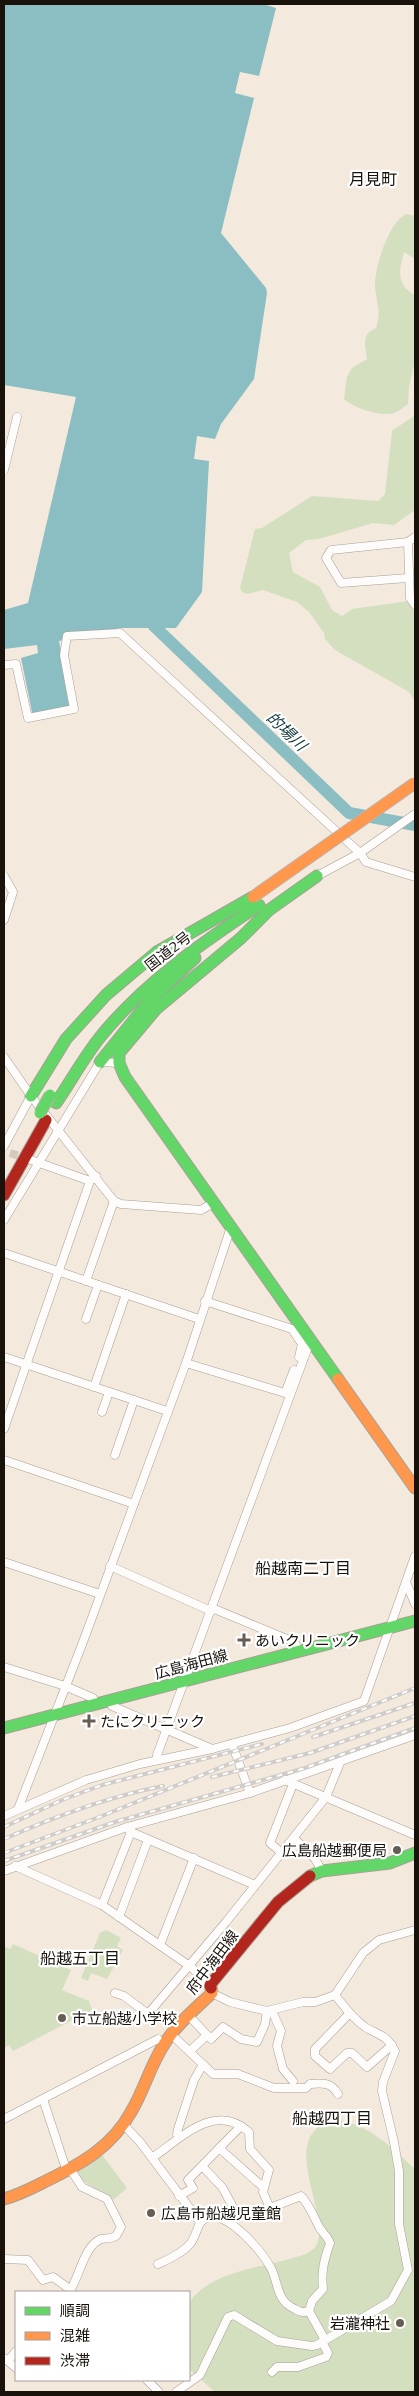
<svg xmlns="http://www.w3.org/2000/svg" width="419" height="2396" viewBox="0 0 419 2396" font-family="'Titillium Web','Noto Sans JP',sans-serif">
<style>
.green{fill:#d4dfc0}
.water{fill:#8abec2}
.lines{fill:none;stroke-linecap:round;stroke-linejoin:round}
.river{stroke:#8abec2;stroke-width:12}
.street-tunnel{stroke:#d3c9be;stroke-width:8;stroke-dasharray:8 4;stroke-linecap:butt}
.street-casing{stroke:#a79f96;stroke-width:9}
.fast-casing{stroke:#a79f96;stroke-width:13}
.slow-casing{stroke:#a79f96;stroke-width:13}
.jam-casing{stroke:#a79f96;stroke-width:13}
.street{stroke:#fdfcfa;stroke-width:8}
.fast{stroke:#63d668;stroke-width:11}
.slow{stroke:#ff974d;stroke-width:11}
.jam{stroke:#b3261e;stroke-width:11}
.rail-casing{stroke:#cfccc9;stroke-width:4}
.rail{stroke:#fff;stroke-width:2;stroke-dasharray:5.5;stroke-linecap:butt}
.fast-bridge-casing{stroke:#c0b2ad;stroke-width:13;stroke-linecap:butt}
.slow-bridge-casing{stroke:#c0b2ad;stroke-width:13;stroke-linecap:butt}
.fast-bridge{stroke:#63d668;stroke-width:11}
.slow-bridge{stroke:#ff974d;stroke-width:11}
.poi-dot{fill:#665d54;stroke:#fff;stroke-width:2}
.labels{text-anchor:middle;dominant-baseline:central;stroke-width:4.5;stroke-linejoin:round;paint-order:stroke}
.street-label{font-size:15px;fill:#19120b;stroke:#fff}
.poi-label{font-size:15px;fill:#19120b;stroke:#fff;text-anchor:start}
.neighbourhood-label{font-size:16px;fill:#19120b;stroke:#fff}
.water-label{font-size:16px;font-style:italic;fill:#11383d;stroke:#fff}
</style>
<rect width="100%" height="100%" fill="#f4e9dd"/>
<g class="green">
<path d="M407 214 415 216V259L404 252C399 270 396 285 415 295V360L409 387 408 404C404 407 399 411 394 413 380 417 354 408 344 399L347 377 352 368 367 359C365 345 361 334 376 328 382 309 376 303 375 286 374 268 390 219 407 214Z"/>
<path d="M415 415V510L394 525 373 523 319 539 306 540 289 553 293 572 320 587 332 610 342 616 352 609 408 601 415 612V701L409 692 335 650 325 639 324 633 309 612 297 602 263 590 248 594 242 592 240 588 255 529 262 528 312 496 378 501 385 494 392 431Z"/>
<path d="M106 1930 121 1938 117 1946 123 1950 107 1979 91 1973 88 1981 81 1978 100 1933Z"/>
<path d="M13 1944 71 1970 62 1990 89 2001 92 2010 13 2051 9 2045 4 2048V1946L10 1949Z"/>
<path d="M335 2119C371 2126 389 2145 415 2169V2392H215L189 2369V2303C214 2261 308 2267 317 2244 330 2210 275 2135 335 2119Z"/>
<path d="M102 2155 127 2188 113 2200C103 2188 87 2189 77 2173Z"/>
</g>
<path class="water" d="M4 4H263L276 8 259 76 240 72 235 93 254 98 221 233 266 288 267 293 254 379 221 424 215 439 197 436 194 459 209 461 202 592 176 628H120L59 641 72 709 33 717 21 658 38 653 37 645 4 649V610L28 603 76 397 4 385Z"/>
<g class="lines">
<path class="river" d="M154 626 349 813 415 825"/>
<path class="street-tunnel" d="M10 1153 26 1158"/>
<defs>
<g id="street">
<path d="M4 470 17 417"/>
<path d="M415 537 408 542 410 598 415 605"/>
<path d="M408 542 331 550 326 558 341 583 408 578"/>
<path d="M4 665 16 664 28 718 74 709 64 655 67 636 120 633 360 853 366 862 415 877"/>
<path d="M4 876 13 892 4 920"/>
<path d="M317 876 360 853 415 814"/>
<path d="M4 1057 31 1096 114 1201 121 1204 201 1210 213 1203"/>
<path d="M4 1146 31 1096"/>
<path d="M31 1160 90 1181"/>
<path d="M4 1220 100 1062 119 1063"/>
<path d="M4 1253 199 1319"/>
<path d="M86 1281 114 1201"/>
<path d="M205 1301 292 1329 302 1344 299 1357"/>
<path d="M86 1319 98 1285"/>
<path d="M4 1357 167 1411"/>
<path d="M186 1363 285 1393 294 1370"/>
<path d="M94 1387 126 1294"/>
<path d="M102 1412 109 1392"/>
<path d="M4 1429 90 1181 96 1176"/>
<path d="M115 1455 134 1400"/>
<path d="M4 1460 134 1504"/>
<path d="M4 1562 100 1594"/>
<path d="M110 1566 211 1611"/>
<path d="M406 1582 415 1604"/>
<path d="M212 1608 294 1642 300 1651"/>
<path d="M4 1667 65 1686 93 1698 96 1704"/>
<path d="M110 1700 112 1706 212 1749"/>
<path d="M232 1744 250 1793"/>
<path d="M158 1760 157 1755 308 1347 313 1342"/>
<path d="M285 1780 415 1835"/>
<path d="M18 1809 83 1642 186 1363 231 1227"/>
<path d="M4 1816 86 1780 140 1764 212 1749 290 1728 364 1701 415 1556"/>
<path d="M127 1827 131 1832 255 1885"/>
<path d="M294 1838 315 1859 322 1871"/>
<path d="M282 1853 270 1843 293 1784"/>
<path d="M15 1866 102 1905 191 1967 210 1985"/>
<path d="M4 1871 127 1827 250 1793 415 1735"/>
<path d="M102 1905 131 1832"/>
<path d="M119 1917 148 1840"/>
<path d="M160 1945 194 1858"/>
<path d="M115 1993 124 1996 148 2014 226 1922 326 1797 340 1763"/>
<path d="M212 1993 230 2002 267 2011 303 2002H315L335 1995 363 1953 379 1940 415 1930"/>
<path d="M272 2011 281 2031 277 2046 283 2069 293 2081"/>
<path d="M349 2014 315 2049V2056L330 2069 347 2053H352L367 2067 392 2045"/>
<path d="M188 2015 211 2039 223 2027 241 2039 257 2042 265 2024 267 2011"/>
<path d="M171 2034 213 2074H238L274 2088H306L310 2084C322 2083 331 2082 338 2094"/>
<path d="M190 2051 207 2035"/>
<path d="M43 2099 67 2172"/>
<path d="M4 2119 158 2039"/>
<path d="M123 2124 140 2142 200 2222"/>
<path d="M179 2136 177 2134 178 2129 194 2080 202 2066"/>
<path d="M219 2148 263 2187"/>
<path d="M152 2158C180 2139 215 2101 249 2132L250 2149 269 2170 263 2192 270 2208 301 2196C310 2206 313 2215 319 2227 323 2233 328 2237 330 2243 324 2260 321 2272 323 2289L312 2301 309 2311 325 2340"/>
<path d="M202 2166 222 2187 233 2207"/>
<path d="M179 2196 193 2188 188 2180 241 2126"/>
<path d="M4 2259 28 2260 43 2280 53 2277 71 2290"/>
<path d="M158 2264C168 2260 183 2252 190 2244 198 2235 196 2220 209 2217 230 2213 262 2252 271 2268 279 2284 276 2301 295 2309 300 2312 303 2313 309 2311"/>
<path d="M69 2292C79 2279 84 2245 101 2239 106 2238 111 2239 116 2236L121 2227 107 2199 82 2187 71 2170"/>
<path d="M4 2358 16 2368"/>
<path d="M8 2361 16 2351"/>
<path d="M272 2372 277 2367H298L326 2357 328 2353 322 2342"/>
<path d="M147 2380 159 2392"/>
<path d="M176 2392 200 2375 228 2317 234 2315 277 2341 312 2346 317 2345 391 2301 408 2270 399 2224V2171L394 2142 382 2091 383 2082 395 2051C386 2034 380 2036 365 2027 353 2019 344 2006 335 1995"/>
</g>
<g id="fast">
<path d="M317 876 269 910 241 938 156 1009 119 1053V1063L125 1077 338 1379"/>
<path d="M100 1062 151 999 195 958"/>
<path d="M31 1096 66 1039 106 995 157 952 253 897"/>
<path d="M56 1103C71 1081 84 1057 101 1036 145 982 202 943 259 905"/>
<path d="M4 1728 415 1621"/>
<path d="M310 1876 322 1871 390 1863 415 1853"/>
</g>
<g id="slow">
<path d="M338 1379 415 1488"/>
<path d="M4 2199C19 2195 32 2188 46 2181 81 2164 112 2147 131 2112 145 2089 151 2062 167 2040 179 2022 196 2008 212 1993L211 1988"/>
</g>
<g id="jam">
<path d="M4 1195 46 1120"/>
<path d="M211 1988 210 1985 278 1902 310 1876"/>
</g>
</defs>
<use href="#street" class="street-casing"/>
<use href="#fast" class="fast-casing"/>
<use href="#slow" class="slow-casing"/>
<use href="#jam" class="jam-casing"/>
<use href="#street" class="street"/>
<use href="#fast" class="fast"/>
<use href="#slow" class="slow"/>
<use href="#jam" class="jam"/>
<defs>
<g id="rail">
<path d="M313 1737 415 1703"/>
<path d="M212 1777 310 1753 415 1716"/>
<path d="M4 1827 62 1800 102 1785 262 1744"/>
<path d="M4 1839C56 1816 107 1797 163 1786"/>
<path d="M4 1853 102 1816 415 1688"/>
<path d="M4 1861 115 1822 305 1768 415 1728"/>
</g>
</defs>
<use href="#rail" class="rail-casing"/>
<use href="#rail" class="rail"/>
<defs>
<path id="fast-bridge" d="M40 1113 50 1095"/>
<path id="slow-bridge" d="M253 897 415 783"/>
</defs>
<use href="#fast-bridge" class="fast-bridge-casing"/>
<use href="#slow-bridge" class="slow-bridge-casing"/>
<use href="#fast-bridge" class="fast-bridge"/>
<use href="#slow-bridge" class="slow-bridge"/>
</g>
<g class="poi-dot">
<path d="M241.5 1632.5h5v5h5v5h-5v5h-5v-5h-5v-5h5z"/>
<path d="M86.5 1713.5h5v5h5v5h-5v5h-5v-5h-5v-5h5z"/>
<circle cx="397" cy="1850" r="5"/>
<circle cx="62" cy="2018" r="5"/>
<circle cx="151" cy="2213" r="5"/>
<circle cx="400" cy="2323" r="5"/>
</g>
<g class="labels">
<g class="street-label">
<text transform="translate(168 951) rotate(-38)">国道2号</text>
<text transform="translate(191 1664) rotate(-15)">広島海田線</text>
<text transform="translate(212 1962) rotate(-53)">府中海田線</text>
</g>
<g class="poi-label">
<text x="255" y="1640">あいクリニック</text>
<text x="100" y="1721">たにクリニック</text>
<text x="387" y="1850" text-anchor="end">広島船越郵便局</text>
<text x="72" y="2018">市立船越小学校</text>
<text x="161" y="2213">広島市船越児童館</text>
<text x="390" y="2323" text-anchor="end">岩瀧神社</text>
</g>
<g class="neighbourhood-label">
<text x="373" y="179">月見町</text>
<text x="303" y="1568">船越南二丁目</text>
<text x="80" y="1958">船越五丁目</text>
<text x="332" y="2118">船越四丁目</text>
</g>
<g class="water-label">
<text transform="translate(287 731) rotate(44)">的場川</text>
</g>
</g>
<rect width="419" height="2396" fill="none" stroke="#19120b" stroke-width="10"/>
<rect x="15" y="2291" width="175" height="90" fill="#ffffff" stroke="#a3a09d"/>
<rect x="25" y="2307" width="25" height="8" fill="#63d668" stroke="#a3a09d"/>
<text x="60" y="2316" font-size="15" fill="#19120b">順調</text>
<rect x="25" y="2332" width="25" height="8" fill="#ff974d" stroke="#a3a09d"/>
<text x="60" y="2341" font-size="15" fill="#19120b">混雑</text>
<rect x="25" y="2357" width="25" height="8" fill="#b3261e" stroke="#a3a09d"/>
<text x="60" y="2366" font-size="15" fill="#19120b">渋滞</text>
</svg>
